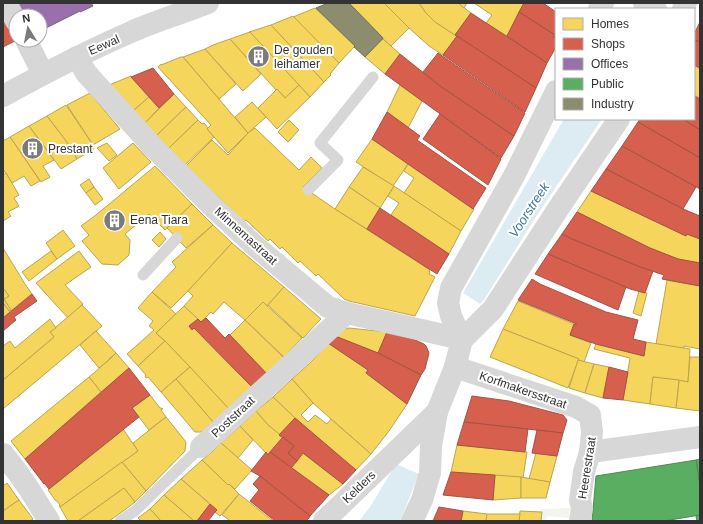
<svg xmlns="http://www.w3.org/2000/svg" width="703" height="524" viewBox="0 0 703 524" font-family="Arial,sans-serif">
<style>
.green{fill:#f1f5ed}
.water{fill:#ddebf3}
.homes{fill:#f6d55c;stroke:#bca450}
.shops{fill:#d6604d;stroke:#a55245}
.offices{fill:#9970ab;stroke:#7a5e87}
.public{fill:#5aae61;stroke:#4e8953}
.industry{fill:#8c8c6e;stroke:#71715c}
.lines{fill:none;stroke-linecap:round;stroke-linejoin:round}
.lane{stroke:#d7d7d7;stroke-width:11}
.street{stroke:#d7d7d7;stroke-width:22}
.labels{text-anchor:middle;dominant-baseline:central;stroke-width:4;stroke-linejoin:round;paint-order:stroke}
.street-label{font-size:12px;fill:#333;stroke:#fff}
.poi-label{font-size:12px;fill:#333;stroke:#fff;text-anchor:start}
.water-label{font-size:13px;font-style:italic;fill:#3f7597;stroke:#fff}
</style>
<rect width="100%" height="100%" fill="#fff"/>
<path class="green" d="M570 508 569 518 547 516 546 521H541L542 512H541V509Z"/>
<g class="water">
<path d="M564 119H602L537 215 484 300 480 304 463 293Z"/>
<path d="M396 464 419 474 400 521H359L370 507Z"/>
</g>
<g class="homes">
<path d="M349 3H384L409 28 391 46 383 39V38Z"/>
<path d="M384 3H419L426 13 435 22 457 36 443 55 429 46 409 28Z"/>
<path d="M419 3H458L471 13 455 35 435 22 426 13Z"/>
<path d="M458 3H467L464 8Z"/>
<path d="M474 3H524L507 36 486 23 492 15Z"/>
<path d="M315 8 355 46 339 63 293 17Z"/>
<path d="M293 16 339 63 330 74 331 75 324 82 271 25Z"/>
<path d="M271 25 324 82 310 97 249 32Z"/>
<path d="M250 32 299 85 285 98 277 89 276 90 230 39Z"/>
<path d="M230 39 261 74 243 91 205 49 213 45Z"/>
<path d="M383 39 400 54 385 74 365 57Z"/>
<path d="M205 49 236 84 219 99 183 57Z"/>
<path d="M181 57H183L248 133 228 153 207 129 211 125 158 67 161 64V65Z"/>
<path d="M694 65 700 68V98L694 95Z"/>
<path d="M131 76 149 97 133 111 109 85Z"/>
<path d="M299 85 310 97 277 129 258 108 277 89 285 98Z"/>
<path d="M400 85 422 101 408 128 387 112Z"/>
<path d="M90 93 120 129 93 145 67 105Z"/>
<path d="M174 94 186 107 156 136 144 124Z"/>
<path d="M149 97 159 108 144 124 133 111Z"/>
<path d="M252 102 266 117 248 133 235 117Z"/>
<path d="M66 105 93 145H92L94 149 77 159 72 149 47 116Z"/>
<path d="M186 107 198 120 168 149 156 136Z"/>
<path d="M47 116 72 149 77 159 61 169 29 126Z"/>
<path d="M198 120 202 124 204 123 208 128 207 129 214 137 184 166 168 149Z"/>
<path d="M289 120 299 130 288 142 278 132Z"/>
<path d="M29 126 54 160 43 166 50 177 41 182 10 137Z"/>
<path d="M255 128 299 170 311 157 322 168 303 187 335 209 430 270 429 272H430L429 274 435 277 415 316 349 301 344 299 318 274 316 276 300 261 298 263 282 247 280 249 270 239 268 241 246 220 244 222 186 166 212 140 228 155 248 133Z"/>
<path d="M10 137 40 181 31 186 24 176 12 183 3 169V141Z"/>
<path d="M372 139 408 164 393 186 356 162Z"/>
<path d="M107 143 117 155 109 161 97 148Z"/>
<path d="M133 143 151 162 119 189 103 168Z"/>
<path d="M408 164 474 209 461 231 404 193 414 178 404 171Z"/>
<path d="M155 166 192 204 165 230 149 214 125 234 130 240 129 255 118 265 102 264 82 241 89 235 81 226 96 215Z"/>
<path d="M363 167 394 186 380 208 349 187Z"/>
<path d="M6 173 19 195 14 198 19 206 8 212 11 216 3 221V175Z"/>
<path d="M89 179 94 187 86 193 80 185Z"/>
<path d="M394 186 461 231 449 254 391 215 399 203 388 196Z"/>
<path d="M94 187 103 199 95 205 86 193Z"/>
<path d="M349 187 380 208 367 229 335 209Z"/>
<path d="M591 191 686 236 687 234 700 239V263L678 259 650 248 577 212Z"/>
<path d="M192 204 213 225 186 248 167 228Z"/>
<path d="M213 225 232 243 188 291 171 308 152 292 176 267 172 262Z"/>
<path d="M63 230 75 246 57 259 46 243Z"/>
<path d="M160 232 166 239 159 247 152 240Z"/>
<path d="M232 243 284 287 267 306 263 302 245 320 224 302 213 314 211 312 201 322 194 316 184 306 193 296 188 291Z"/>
<path d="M3 248 25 284 32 294 11 311 4 299 9 296 3 288Z"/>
<path d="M51 251 57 259 29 281 22 272Z"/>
<path d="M79 251 91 267 65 285 83 304 68 318 36 283Z"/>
<path d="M667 280 700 286V349L684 346V349L656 344Z"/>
<path d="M284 287 321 319 303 338 268 305Z"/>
<path d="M3 288 9 296 4 299 11 310 9 311 3 303Z"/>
<path d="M639 291 647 293 641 316 633 313Z"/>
<path d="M152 292 176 314 156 333 165 341 138 366 127 354 154 330 149 326 153 321 138 308Z"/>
<path d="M518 301 574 324 570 335 591 343 584 362 578 360 579 359 513 333 503 329Z"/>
<path d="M263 302 302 338 284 357 245 320Z"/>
<path d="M3 303 10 312 3 318Z"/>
<path d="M82 305 102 326 3 409V380L54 337 50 332Z"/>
<path d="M184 306 198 319 189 326 192 330 194 328 252 387 229 409 165 341 156 333Z"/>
<path d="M50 319 56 328 50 332 54 337 3 380V346L10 341 15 348Z"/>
<path d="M245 320 284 358 267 374 230 335Z"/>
<path d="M349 328 387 332 378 353 335 336 341 330Z"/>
<path d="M503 329 579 359 568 388 490 357Z"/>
<path d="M96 331 116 353 109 359V360L99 368 80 345Z"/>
<path d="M165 341 190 367 161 392 148 377 146 378 145 376 146 375 138 366Z"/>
<path d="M646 342 690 349 688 382 653 377 650 404 623 400 630 358 594 349 596 344 644 356Z"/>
<path d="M328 343 368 370 366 373 407 404 389 431 371 454 331 419 313 403 292 379 311 362Z"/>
<path d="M116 353 129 368 101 392 89 377 109 360Z"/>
<path d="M690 357H700V411L676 408 679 380 688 382Z"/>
<path d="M578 360 594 364 585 393 569 388Z"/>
<path d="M594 364 609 367 603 398 585 393Z"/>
<path d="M190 367 229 409 214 423 176 379Z"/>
<path d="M89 377 101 392 25 459 11 441Z"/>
<path d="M653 377 679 380 676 408 650 404Z"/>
<path d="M176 379 214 423 203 432H195L161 392Z"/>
<path d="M292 379 313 403 301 415 308 422 315 415 327 424 331 419 371 454 356 470 295 418 273 397Z"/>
<path d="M150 395 160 408H161L163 409 161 410 166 417 149 430 132 408Z"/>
<path d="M273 397 295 418 279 435 268 425 256 411Z"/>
<path d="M256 411 268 425 283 437 268 455 240 426Z"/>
<path d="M166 417 186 442 185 451 146 491 122 462 138 451 133 443Z"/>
<path d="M240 426 253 440 238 458 221 443Z"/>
<path d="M123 429 138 451 60 507 59 506 60 505 57 501H56L48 490Z"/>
<path d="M221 443 252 470 235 489 229 484 228 485 202 460 212 452Z"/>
<path d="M457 445 527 452 523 478 451 472Z"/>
<path d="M303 453 343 484 329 495 291 468Z"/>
<path d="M536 453 557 456 550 482 529 479Z"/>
<path d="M202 460 228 485 229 484 239 494 220 516 215 512 217 510 181 479Z"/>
<path d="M122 462 146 491 135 502 124 488 78 521H68L60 507Z"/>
<path d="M495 475 521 477V498L493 500Z"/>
<path d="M521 477 550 482 546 498H521Z"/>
<path d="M181 479 210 504 197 521H194L164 495Z"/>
<path d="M7 483 19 500 3 511V486Z"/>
<path d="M124 488 135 502 126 509 109 521H78Z"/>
<path d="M239 494 273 521H230L228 519 222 515Z"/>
<path d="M164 495 194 521H161L150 509Z"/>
<path d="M19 500 33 519 30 521H3V511Z"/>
<path d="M150 509 161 521H141L138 518Z"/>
<path d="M463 511 487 514 486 521H461Z"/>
<path d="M520 511 542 512 541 521H519Z"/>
<path d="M487 514H520L519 521H486Z"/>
</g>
<g class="shops">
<path d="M524 3H543L556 12V39L553 37 555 35 519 12Z"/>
<path d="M519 12 555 35 553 37 556 39V47L547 63 507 36Z"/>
<path d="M471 13 547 63 536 88 455 35Z"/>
<path d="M3 19 17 40 3 47Z"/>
<path d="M700 22V42L694 40V34Z"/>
<path d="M457 36 536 88 525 112 443 55Z"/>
<path d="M694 40 700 42V68L694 65Z"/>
<path d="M438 53 525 113 514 136 440 86 423 72Z"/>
<path d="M400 54 440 86 514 136 501 158 385 74Z"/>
<path d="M153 68 174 94 159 108 131 77Z"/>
<path d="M694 96 700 99V130L683 119H694Z"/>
<path d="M387 112 420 136 417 140 486 188 473 209 372 139Z"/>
<path d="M440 114 501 159 488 185 423 139Z"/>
<path d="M640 119H683L700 130V158L638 122Z"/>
<path d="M638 122 700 158V189L622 146Z"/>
<path d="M622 146 696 187 683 209 606 169Z"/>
<path d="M606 169 683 209 700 216V239L687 234 686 236 591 191Z"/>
<path d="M380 208 449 254 437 274 367 229Z"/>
<path d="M577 212 650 248 678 259 700 263V286L662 279 664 275 640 267 572 239 562 234Z"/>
<path d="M562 234 572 239 640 267 653 271 645 293 630 289 548 254Z"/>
<path d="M548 254 626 287 618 310 535 274Z"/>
<path d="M532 279 540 284 606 312 638 320 633 339 646 342 644 356 596 344 570 335 574 324 577 325V324L518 300Z"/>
<path d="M32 294 37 301 14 317 16 320 3 331V318Z"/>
<path d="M206 318 225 338 229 334 267 374 252 387 194 328 192 330 189 326 198 319 201 322Z"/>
<path d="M387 332 413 339 424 344 426 346 429 353 425 369 421 375 378 353Z"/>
<path d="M335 336 378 353 421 375 407 404 366 373 368 370 328 343Z"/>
<path d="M609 367 628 372 623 400 603 398Z"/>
<path d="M129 368 150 395 132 408 139 417 49 489 44 483V484L25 459Z"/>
<path d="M472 396 509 401 563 415 567 420 563 433 464 422Z"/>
<path d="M295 418 356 470 343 484 303 453 297 461 288 453 294 446 279 435Z"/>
<path d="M464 422 528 429 525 452 457 445Z"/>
<path d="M537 430 563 433 557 456 532 453Z"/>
<path d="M283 437 294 446 288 453 297 461 291 468 270 452Z"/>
<path d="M266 452 268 455 270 452 329 495 310 516 260 476 251 471Z"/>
<path d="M451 472 495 475 493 500 443 495Z"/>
<path d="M260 476 310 516 309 518 306 521H275L250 501 259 490 253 484Z"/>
<path d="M210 504 217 510 215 512 208 521H197Z"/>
<path d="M439 507 463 511 461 521H433Z"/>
</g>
<path class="offices" d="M16 3H91L93 6 80 12V11L40 31V16H22Z"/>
<g class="public">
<path d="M700 459V486L696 460Z"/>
<path d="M696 460 700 486V515L664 521H592L596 476Z"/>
<path d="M700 515V521H697L696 516Z"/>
</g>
<path class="industry" d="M328 3H349L383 38 365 57 354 47 355 46 316 8Z"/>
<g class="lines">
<g class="lane">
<path d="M308 190 338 160 320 143 373 77"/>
<path d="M143 275 177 238"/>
<path d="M120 521 135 511 201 447"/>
</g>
<g class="street">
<path d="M6 3 16 21"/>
<path d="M644 3 656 9"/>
<path d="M599 9 603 3"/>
<path d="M683 9 686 3"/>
<path d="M26 40 43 74"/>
<path d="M77 57 86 73 126 117 152 146 211 205 254 245 328 307 347 313 448 336 462 340"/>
<path d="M3 96C45 73 87 51 131 32 156 21 183 13 208 3"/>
<path d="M462 340 451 316 448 303 451 288 515 174 556 91"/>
<path d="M455 367 576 407 590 415 592 432 590 452 584 472 580 500 582 508 580 521"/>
<path d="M201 447 347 313"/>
<path d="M590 452 700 437"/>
<path d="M3 454C21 475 35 498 49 521"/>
<path d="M324 521 437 412"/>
<path d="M412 521 422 500 430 473 431 446 437 412 455 367 462 340 493 309 558 209 619 119"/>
</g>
</g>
<defs>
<symbol id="building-disc" viewBox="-11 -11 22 22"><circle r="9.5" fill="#7a7a7a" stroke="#fff"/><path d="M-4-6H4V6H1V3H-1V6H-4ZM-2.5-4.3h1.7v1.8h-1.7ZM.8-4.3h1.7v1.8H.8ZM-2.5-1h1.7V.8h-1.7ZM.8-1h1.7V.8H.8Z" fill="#fff"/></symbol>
</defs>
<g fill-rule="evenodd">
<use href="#building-disc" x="246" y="44" width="25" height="25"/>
<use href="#building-disc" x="20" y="136" width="25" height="25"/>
<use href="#building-disc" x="102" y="208" width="25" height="25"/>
</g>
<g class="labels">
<g class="street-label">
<text transform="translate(104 45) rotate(-24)">Eewal</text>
<text transform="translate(246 236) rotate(42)">Minnemastraat</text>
<text transform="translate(523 390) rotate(19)">Korfmakersstraat</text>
<text transform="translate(233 417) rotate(-43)">Poststraat</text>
<text transform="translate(587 468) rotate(-81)">Heerestraat</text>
<text transform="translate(359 487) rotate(-44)">Kelders</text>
</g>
<g class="poi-label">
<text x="274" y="50">De gouden<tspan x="274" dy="14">leihamer</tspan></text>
<text x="48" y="149">Prestant</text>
<text x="130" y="220">Eena Tiara</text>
</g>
<g class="water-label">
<text transform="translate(529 210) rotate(-57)">Voorstreek</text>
</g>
</g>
<rect width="703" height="524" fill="none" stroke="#333333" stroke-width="8"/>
<rect x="555" y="8" width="140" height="112" fill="#ffffff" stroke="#adadad"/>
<rect x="563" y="18" width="20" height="12" fill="#f6d55c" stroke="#adadad"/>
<text x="591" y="28" font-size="12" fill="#333333">Homes</text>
<rect x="563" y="38" width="20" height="12" fill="#d6604d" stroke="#adadad"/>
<text x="591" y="48" font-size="12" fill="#333333">Shops</text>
<rect x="563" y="58" width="20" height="12" fill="#9970ab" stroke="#adadad"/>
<text x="591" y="68" font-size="12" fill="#333333">Offices</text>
<rect x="563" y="78" width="20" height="12" fill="#5aae61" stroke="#adadad"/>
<text x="591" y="88" font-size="12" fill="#333333">Public</text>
<rect x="563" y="98" width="20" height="12" fill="#8c8c6e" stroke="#adadad"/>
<text x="591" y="108" font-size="12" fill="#333333">Industry</text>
<g transform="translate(28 28) rotate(350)"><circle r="19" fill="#ffffff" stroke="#adadad"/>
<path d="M0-3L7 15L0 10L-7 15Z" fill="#7a7a7a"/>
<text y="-6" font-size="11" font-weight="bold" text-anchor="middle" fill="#333333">N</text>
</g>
</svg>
